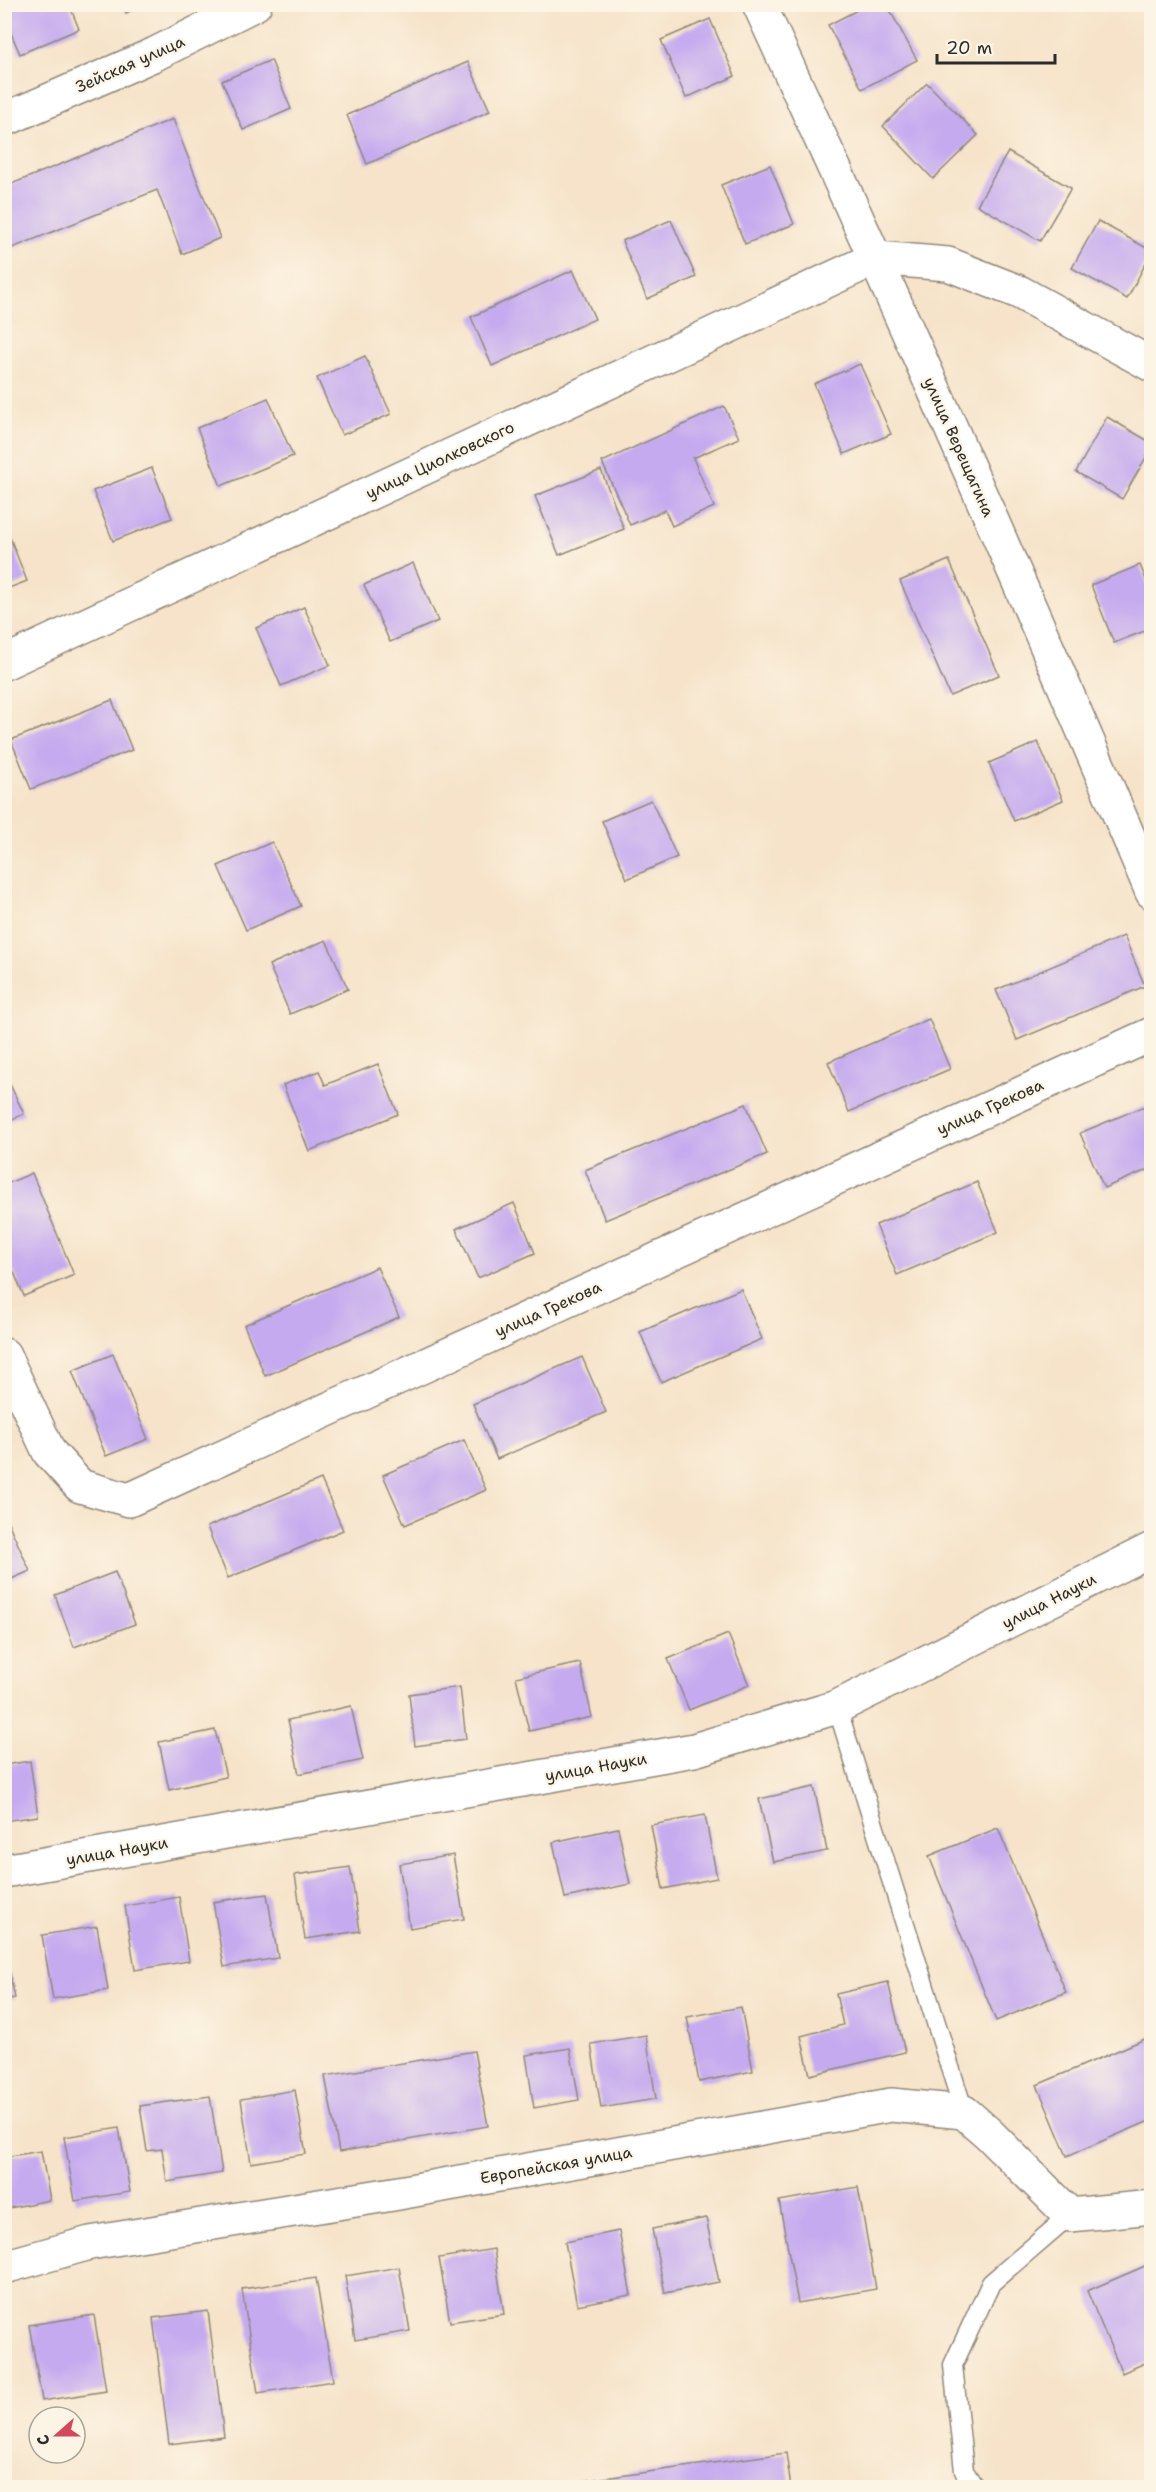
<svg xmlns="http://www.w3.org/2000/svg" width="1156" height="2492" viewBox="0 0 1156 2492" font-family="'Shantell Sans',sans-serif">
<style>
.building{fill:#c5aaef}
.lines{fill:none;stroke-linecap:round;stroke-linejoin:round}
.lane-casing{stroke:#90877a;stroke-width:21}
.street-casing{stroke:#90877a;stroke-width:36}
.lane{stroke:#fff;stroke-width:18}
.street{stroke:#fff;stroke-width:33}
.labels{text-anchor:middle;dominant-baseline:central;stroke-width:4.5;stroke-linejoin:round;paint-order:stroke}
.street-label{font-size:16px;fill:#2b2b2b;stroke:#fcf5e5}
</style>
<rect width="100%" height="100%" fill="#fcf5e5"/>
<filter id="ink" filterUnits="userSpaceOnUse"><feTurbulence type="fractalNoise" baseFrequency=".0167" numOctaves="2"/><feDisplacementMap in="SourceGraphic" scale="12" xChannelSelector="R" yChannelSelector="G"/><feConvolveMatrix kernelMatrix="1 2 1 2 8 2 1 2 1" color-interpolation-filters="sRGB"/></filter>
<filter id="wash" filterUnits="userSpaceOnUse"><feTurbulence type="fractalNoise" baseFrequency=".008" numOctaves="4" result="noise"/><feDisplacementMap in="SourceGraphic" scale="24" xChannelSelector="R" yChannelSelector="G"/><feGaussianBlur stdDeviation="1.35" result="paint"/><feColorMatrix in="noise" values="0 0 0 0 0 0 0 0 0 0 0 0 0 0 0 0 0 1.4 0 .05"/><feComposite in="paint" operator="in"/></filter>
<g filter="url(#wash)">
<rect width="100%" height="100%" fill="#f6e3c9"/>
<g id="blocks">
<g class="building">
<path d="M4 4H69L79 29 20 54 4 17Z"/>
<path d="M123 4H146L126 13Z"/>
<path d="M867 5H887L917 60 862 89 828 25Z"/>
<path d="M710 19 735 76 686 98 661 40Z"/>
<path d="M271 60 291 109 243 130 222 81Z"/>
<path d="M468 62 490 111 367 164 347 115Z"/>
<path d="M927 83 978 135 933 179 883 126Z"/>
<path d="M173 119 220 238 182 254 157 190 5 251 4 187Z"/>
<path d="M1008 152 1071 188 1040 241 977 205Z"/>
<path d="M770 165 794 224 745 244 721 185Z"/>
<path d="M671 220 696 277 647 299 622 241Z"/>
<path d="M1098 221 1152 251 1127 299 1072 268Z"/>
<path d="M573 270 595 319 492 366 471 317Z"/>
<path d="M365 356 391 414 342 435 317 378Z"/>
<path d="M860 364 891 434 844 454 814 384Z"/>
<path d="M268 398 293 456 221 486 197 428Z"/>
<path d="M724 406 739 438 693 458 714 507 672 526 665 510 630 525 602 462Z"/>
<path d="M1107 417 1152 443V447L1122 499 1076 472Z"/>
<path d="M152 468 172 518 113 541 93 491Z"/>
<path d="M601 470 624 529 559 555 535 496Z"/>
<path d="M7 530 27 581 4 590V531Z"/>
<path d="M949 560 999 675 950 696 900 581Z"/>
<path d="M413 563 438 621 390 642 364 585Z"/>
<path d="M1140 565 1152 594V628L1114 643 1091 585Z"/>
<path d="M304 607 330 665 281 686 256 628Z"/>
<path d="M112 700 132 750 31 789 11 740Z"/>
<path d="M1038 742 1063 800 1014 821 989 763Z"/>
<path d="M651 800 677 857 627 879 602 821Z"/>
<path d="M272 842 301 906 246 930 218 866Z"/>
<path d="M1124 936 1145 986 1017 1040 996 990Z"/>
<path d="M326 940 348 989 290 1014 269 965Z"/>
<path d="M929 1019 950 1069 849 1112 828 1062Z"/>
<path d="M378 1064 398 1114 309 1151 283 1085 319 1071 325 1085Z"/>
<path d="M4 1072 24 1114 4 1123Z"/>
<path d="M1152 1103V1168L1104 1188 1080 1133Z"/>
<path d="M746 1104 767 1154 605 1220 585 1170Z"/>
<path d="M32 1173 74 1275 24 1296 4 1249V1185Z"/>
<path d="M977 1182 998 1232 897 1275 876 1225Z"/>
<path d="M514 1203 535 1253 478 1278 456 1229Z"/>
<path d="M377 1267 399 1317 265 1376 244 1325Z"/>
<path d="M741 1289 762 1339 661 1382 640 1332Z"/>
<path d="M113 1354 148 1439 106 1456 72 1371Z"/>
<path d="M582 1357 606 1412 497 1459 473 1404Z"/>
<path d="M464 1440 486 1490 405 1525 383 1475Z"/>
<path d="M321 1479 343 1530 228 1578 207 1527Z"/>
<path d="M7 1520 30 1571 4 1582V1522Z"/>
<path d="M115 1572 135 1624 74 1647 55 1595Z"/>
<path d="M728 1634 749 1685 689 1710 668 1659Z"/>
<path d="M580 1663 592 1717 529 1731 516 1677Z"/>
<path d="M460 1687 466 1739 415 1746 409 1694Z"/>
<path d="M351 1706 363 1760 299 1774 288 1720Z"/>
<path d="M215 1730 226 1777 169 1790 159 1742Z"/>
<path d="M30 1761 38 1816 4 1821V1765Z"/>
<path d="M814 1787 827 1851 773 1862 759 1799Z"/>
<path d="M705 1815 717 1878 663 1889 651 1825Z"/>
<path d="M618 1828 630 1884 565 1898 553 1842Z"/>
<path d="M998 1828 1066 1992 996 2021 929 1856Z"/>
<path d="M453 1855 464 1919 410 1928 399 1864Z"/>
<path d="M350 1867 360 1931 305 1939 295 1875Z"/>
<path d="M267 1894 278 1958 224 1967 213 1902Z"/>
<path d="M179 1897 189 1961 135 1970 125 1906Z"/>
<path d="M97 1926 108 1990 53 1999 42 1935Z"/>
<path d="M4 1946 15 1998 4 2000Z"/>
<path d="M888 1982 905 2052 810 2075 801 2036 843 2025 836 1994Z"/>
<path d="M741 2007 753 2071 699 2082 687 2017Z"/>
<path d="M646 2035 656 2099 601 2108 591 2044Z"/>
<path d="M1152 2036V2120L1067 2156 1037 2085Z"/>
<path d="M570 2048 579 2100 534 2108 526 2055Z"/>
<path d="M474 2051 488 2126 339 2152 325 2076Z"/>
<path d="M295 2090 306 2154 251 2163 241 2099Z"/>
<path d="M210 2096 222 2173 167 2182 162 2149 147 2151 140 2106Z"/>
<path d="M119 2128 130 2192 75 2201 64 2137Z"/>
<path d="M41 2151 50 2200 4 2209V2157Z"/>
<path d="M858 2187 876 2289 798 2303 779 2201Z"/>
<path d="M706 2218 719 2282 665 2293 652 2229Z"/>
<path d="M619 2231 631 2295 577 2305 565 2242Z"/>
<path d="M494 2249 504 2314 450 2322 439 2258Z"/>
<path d="M1152 2263V2360L1122 2373 1087 2291Z"/>
<path d="M399 2267 410 2331 355 2340 345 2276Z"/>
<path d="M316 2278 333 2381 258 2393 242 2289Z"/>
<path d="M208 2311 224 2437 169 2444 153 2318Z"/>
<path d="M94 2315 106 2391 42 2401 29 2325Z"/>
<path d="M786 2453 791 2488H547V2486Z"/>
</g>
</g>
</g>
<g filter="url(#ink)">
<use href="#blocks" fill-opacity="0" stroke="#90877a" stroke-width="1.5"/>
<g class="lines">
<defs>
<g id="lane">
<path d="M837 1707 964 2112"/>
<path d="M975 2488 964 2471 953 2365 991 2283 1070 2215"/>
</g>
<g id="street">
<path d="M759 4C895 298 1026 594 1152 892"/>
<path d="M4 120 155 54 255 4"/>
<path d="M4 663 876 258 948 264 1019 292 1152 365"/>
<path d="M4 1355 49 1452 80 1486 129 1500 1152 1034"/>
<path d="M4 1871 694 1750 837 1707 1152 1549"/>
<path d="M4 2267 90 2243 393 2194 891 2105 964 2112 989 2134 1070 2215 1152 2207"/>
</g>
</defs>
<use href="#lane" class="lane-casing"/>
<use href="#street" class="street-casing"/>
<use href="#lane" class="lane"/>
<use href="#street" class="street"/>
</g>
</g>
<g class="labels">
<g class="street-label">
<text transform="translate(130 64) rotate(-24)">Зейская улица</text>
<text transform="translate(959 447) rotate(66)">улица Верещагина</text>
<text transform="translate(440 460) rotate(-25)">улица Циолковского</text>
<text transform="translate(990 1107) rotate(-24)">улица Грекова</text>
<text transform="translate(548 1309) rotate(-24)">улица Грекова</text>
<text transform="translate(1049 1601) rotate(-27)">улица Науки</text>
<text transform="translate(596 1767) rotate(-10)">улица Науки</text>
<text transform="translate(117 1851) rotate(-10)">улица Науки</text>
<text transform="translate(556 2165) rotate(-10)">Европейская улица</text>
</g>
</g>
<rect width="1156" height="2492" fill="none" stroke="#fcf5e5" stroke-width="24"/>
<g transform="translate(57 2435) rotate(249)"><circle r="28" fill="#fcf5e5" stroke="#a8a49b" stroke-width="1.5"/>
<path d="M0-4.5L10 22L0 15L-10 22Z" fill="#d1495b"/>
<text y="-9" font-size="16" font-weight="bold" text-anchor="middle" fill="#2b2b2b">С</text>
</g>
<path d="M937 54v9h118v-9" fill="none" stroke="#2b2b2b" stroke-width="3"/>
<text x="946" y="54" font-size="18" fill="#2b2b2b" stroke="#fcf5e5" stroke-width="4.5" paint-order="stroke">20 m</text>
</svg>
